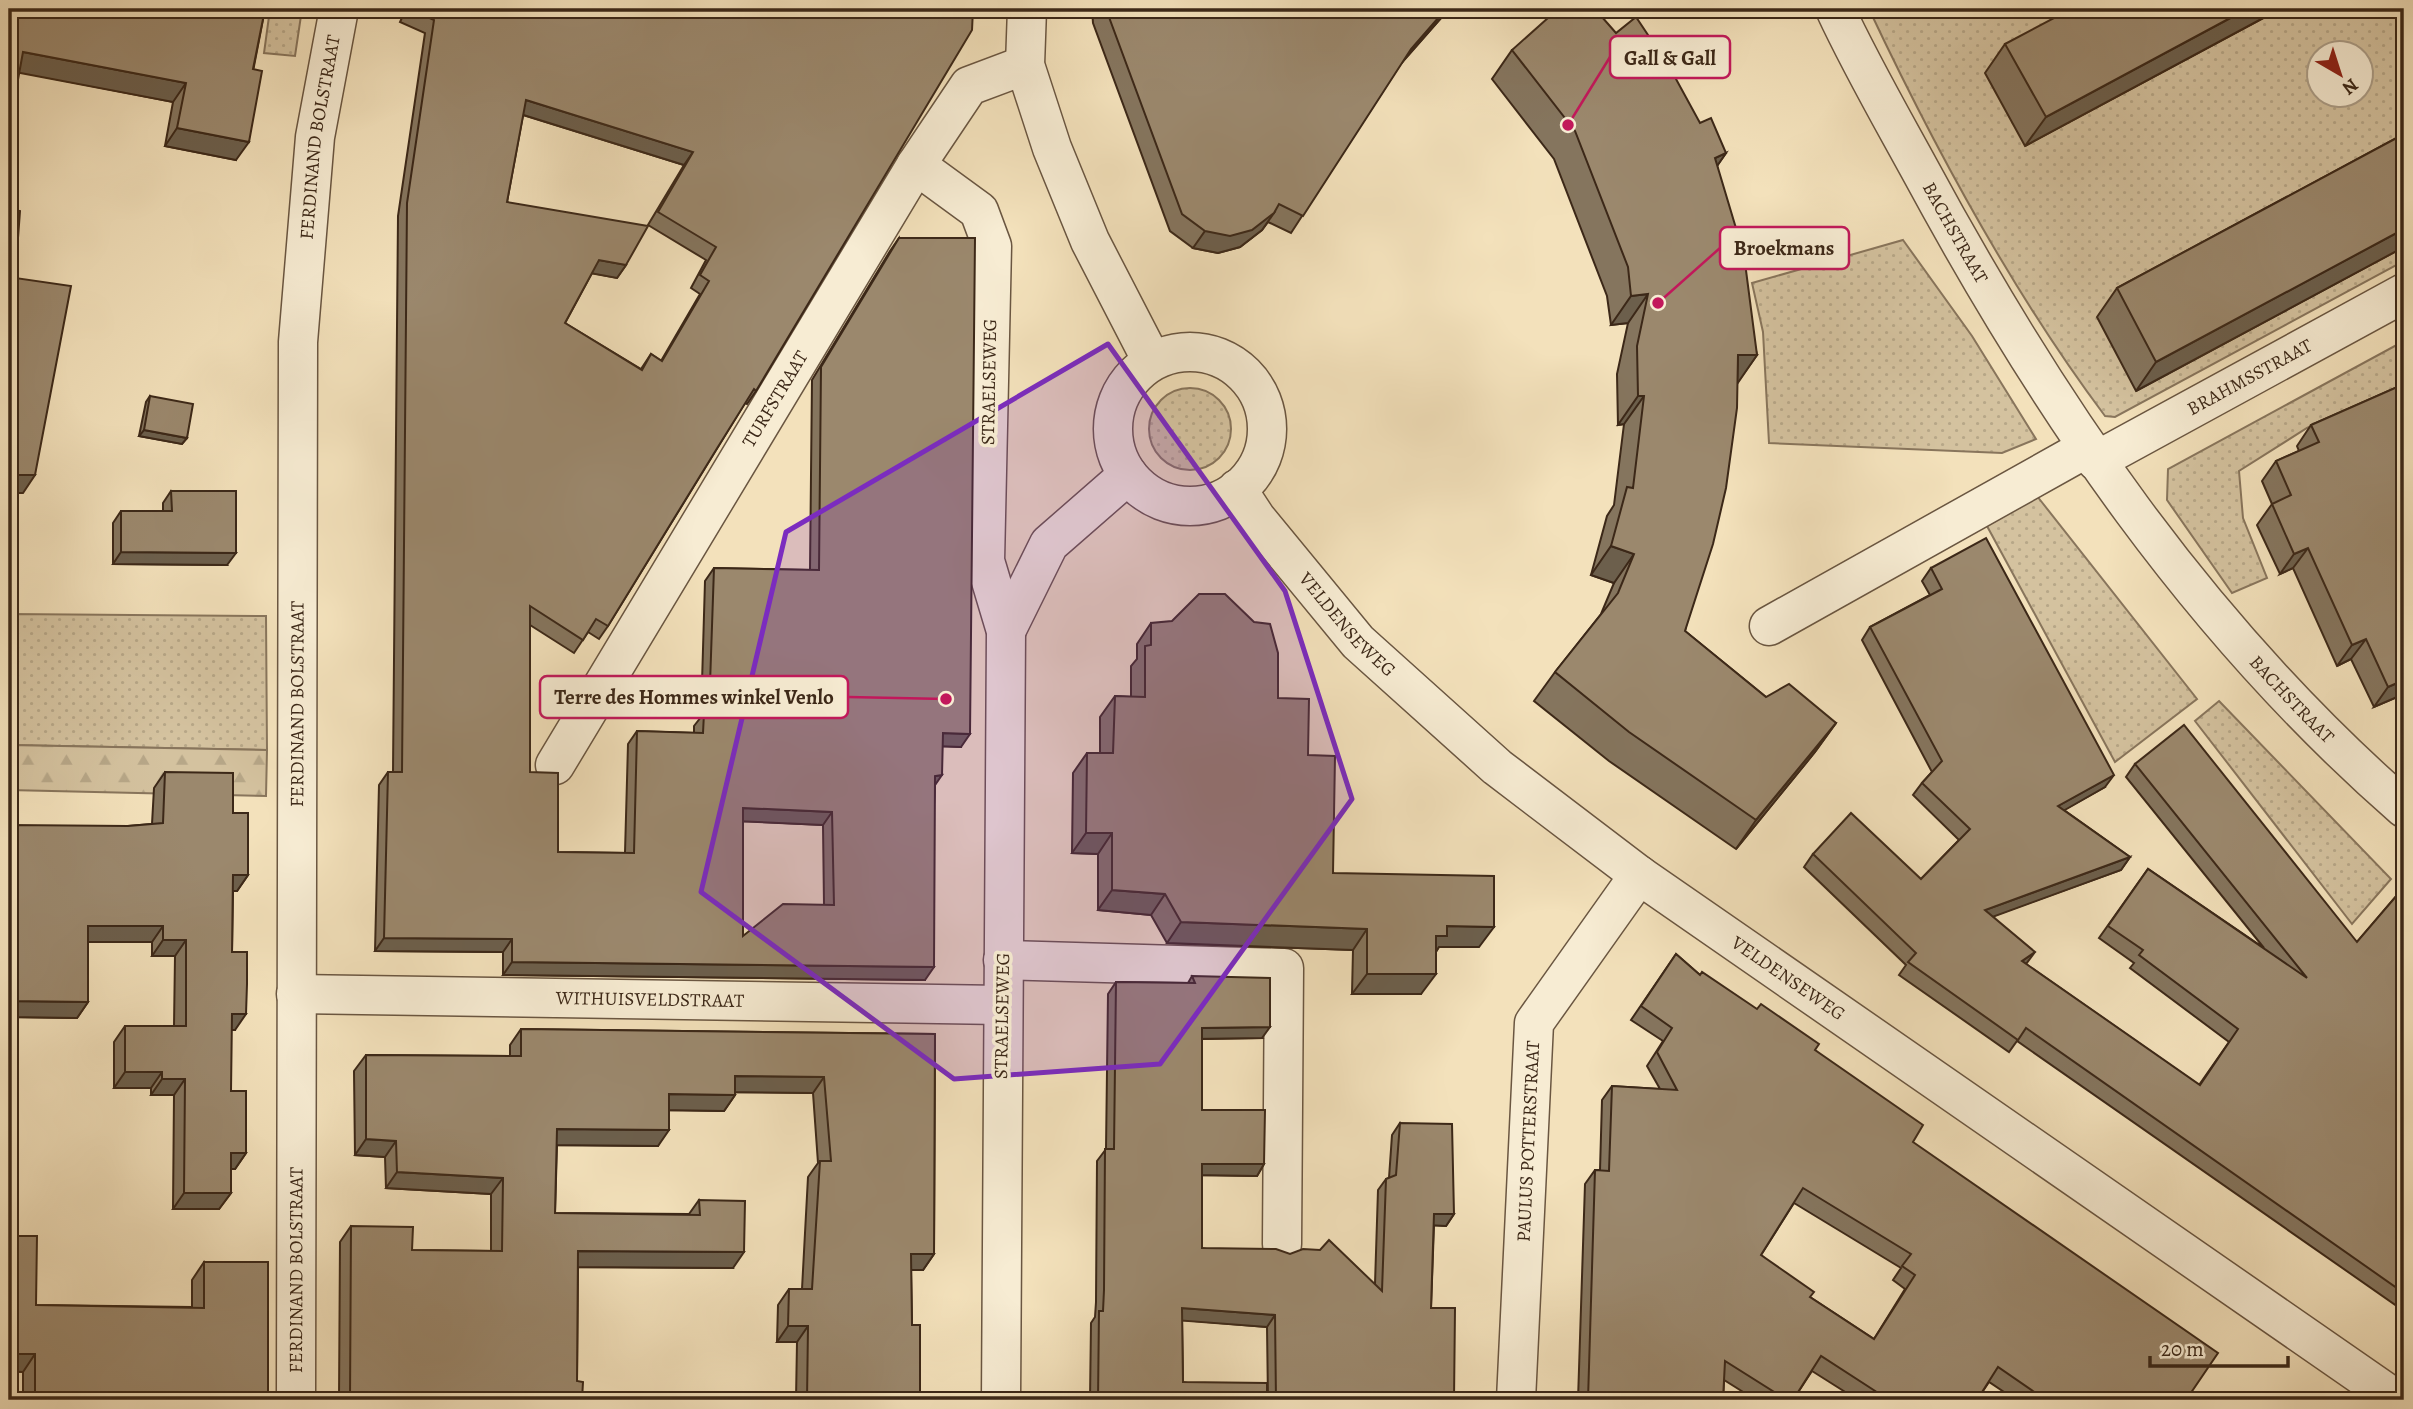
<svg xmlns="http://www.w3.org/2000/svg" width="2413" height="1409" viewBox="0 0 2413 1409" font-family="Alegreya,serif">
<style>
.grass{fill:url(#grass-dots);stroke:#88755c;stroke-width:2;fill-rule:evenodd}
.forest{fill:url(#forest-firs);stroke:#88755c;stroke-width:2}
.lines{fill:none;stroke-linecap:round;stroke-linejoin:round}
.minor-casing{stroke:#6a5641;stroke-width:41}
.minor{stroke:#f7ecd3;stroke-width:38}
.wall{fill:#85755e;stroke:#3c2818;stroke-width:2;fill-rule:evenodd}
.shaded-wall{fill:#6c5f4c;stroke:#3c2818;stroke-width:2}
.building{fill:#9b886d;stroke:#3c2818;stroke-width:2;fill-rule:evenodd}
.marked{fill:#7b2cbf;fill-opacity:0.2;stroke:#7b2cbf;stroke-width:5;stroke-linejoin:round}
.labels{text-anchor:middle;dominant-baseline:central;stroke-width:7;stroke-linejoin:round;paint-order:stroke}
.street-label{font-size:19px;fill:#3c2818;stroke:#f7ecd3}
.leader{fill:none;stroke:#c2185b;stroke-width:2.5}
.callout-dot{fill:#c2185b;stroke:#f7ecd3;stroke-width:2.5}
.callout{fill:#f7ecd3;stroke:#c2185b;stroke-width:2.5}
.callout-label{font-size:21px;text-anchor:middle;font-weight:bold;fill:#3c2818}
</style>
<defs>
<pattern id="grass-dots" width="8" height="8" patternUnits="userSpaceOnUse" patternTransform="scale(1.75)"><rect width="8" height="8" fill="#d4c29f"/><path d="M2 2h.1M6 6h.1" fill="none" stroke="#b7a788" stroke-width="1.8" stroke-linecap="round"/></pattern>
<pattern id="forest-firs" width="22" height="20" patternUnits="userSpaceOnUse" patternTransform="scale(1.75)"><rect width="22" height="20" fill="#d4c29f"/><path d="M5 1l3.5 6h-7zM16 11l3.5 6h-7z" fill="#b7a788"/></pattern>
</defs>
<rect width="100%" height="100%" fill="#f3e1bb"/>
<filter id="stains"><feTurbulence type="fractalNoise" baseFrequency=".00286" numOctaves="4"/><feColorMatrix values="0 0 0 0 .2 0 0 0 0 .09 0 0 0 0 .02 0 0 0 .5 -.17"/></filter>
<radialGradient id="worn" r=".72"><stop offset=".6" stop-color="#630" stop-opacity="0"/><stop offset="1" stop-color="#630" stop-opacity=".3"/></radialGradient>
<g class="grass">
<path d="M270 9H302L295 56 264 53Z"/>
<path d="M1869 9H2404V261L2115 417 2105 416C2012 292 1935 149 1869 9ZM2318 52H2360V94H2318Z"/>
<path d="M1903 240 1972 336 2036 439 2002 453 1769 443 1763 332 1752 283Z"/>
<path d="M2404 341V385L2307 428 2239 471 2243 518 2267 578 2232 593 2167 500 2168 469Z"/>
<circle cx="1190" cy="429" r="41"/>
<path d="M2037 496 2197 699 2115 762 1987 526Z"/>
<path d="M9 614 266 616 267 750 9 745Z"/>
<path d="M2219 701 2391 879 2352 924 2195 721Z"/>
</g>
<path class="forest" d="M9 745 267 750 266 796 9 790Z"/>
<g class="lines">
<defs>
<g id="minor">
<path d="M1027 9 1025 65 1052 148 1090 241 1152 361"/>
<path id="s1" d="M1835 9C1860 63 1890 115 1919 168 2048 407 2198 628 2404 808"/>
<path d="M916 165 979 211 992 246 985 561 1006 631 1001 1400"/>
<circle cx="1190" cy="429" r="77"/>
<path id="s2" d="M2096 461 2404 293"/>
<path id="s3" d="M1237 489 1256 518 1358 642 1497 767 1639 875 2397 1400"/>
<path d="M1769 626 2087 448"/>
<path d="M1006 631 1049 544 1128 475"/>
<path id="s4" d="M555 765 916 165 969 86 1025 65"/>
<path d="M1003 960 1284 968 1282 1244"/>
<path id="s5" d="M296 994 1002 1005"/>
<path id="s6" d="M296 1400 298 342 315 137 339 9"/>
<path id="s7" d="M1516 1400 1534 1023 1639 875"/>
</g>
</defs>
<use href="#minor" class="minor-casing"/>
<use href="#minor" class="minor"/>
</g>
<g class="wall">
<path d="M9 9H265L236 160 165 146 173 102 19 72Z"/>
<path d="M406 9H973L756 391 747 404 745 403 608 626 599 639 588 632 574 653 530 625V772L558 852 625 853 628 744 637 731 694 733V726L701 717 705 581 714 568 810 570 812 380 890 251 899 238 961 747 942 746 935 785 925 980 503 975V952L375 951 379 785 388 772H393L398 216 425 33 400 22ZM523 115 684 165 648 225 706 260 691 288 700 294 661 361 651 354 641 369 565 323 592 273 617 278 626 265 507 202ZM743 821 823 825 824 905 743 936Z"/>
<path d="M1092 9H1449L1402 62 1291 233 1268 222 1262 230 1240 247 1218 253 1193 248 1170 231 1093 23Z"/>
<path d="M2280 9 2025 146 1985 73 2005 44Z"/>
<path d="M1616 33 1700 123 1726 153 1717 166 1757 355 1737 383 1685 631 1766 697 1836 723 1815 752 1736 849 1609 761 1534 701 1555 672 1601 614 1614 583 1591 575 1607 516 1614 505 1624 424 1618 425 1617 374 1628 323 1611 325 1607 296 1554 159 1492 79 1512 50Z"/>
<path d="M2404 134V247L2136 391 2097 317 2117 288Z"/>
<path d="M2404 384V694L2374 707 2351 659 2337 666 2293 568 2280 574 2257 525 2272 504 2262 481 2276 461 2299 451 2297 446 2311 425Z"/>
<path d="M150 396 187 438 182 444 139 436 146 402Z"/>
<path d="M171 491 227 565 113 564V523L121 511H163V503Z"/>
<path d="M1931 568 2105 787 2064 810 2130 857 2121 870 1993 916 2026 964 2199 1085 2229 1042 2130 968 2134 963 2099 938 2148 869 2264 948 2126 777 2135 764 2357 942 2404 887V1311L2017 1041 2009 1052 1899 975 1906 965 1804 867 1813 854 1921 879 1959 840 1913 795 1922 783 1932 772 1862 640 1870 627 1930 595 1922 581Z"/>
<path d="M1151 623 1278 698 1308 755 1333 873 1479 947H1439L1436 952 1421 994H1352L1353 950 1167 943 1151 915 1098 910V854L1072 853 1073 773 1087 753H1100V717L1115 696 1131 697V666L1137 659V644Z"/>
<path d="M165 772 233 813 248 875 237 891H233L232 952 235 1030H231V1091L246 1153 235 1169H231V1193L219 1209H173L174 1095H151V1088H114V1042L125 1026H174L175 956H152V942H88V1002L77 1018 9 1017 128 826 152 824 154 788Z"/>
<path d="M1676 954 1700 975 1815 1050 2186 1400H2016L1989 1382 1977 1400H1858L1812 1371 1793 1400H1756L1724 1380 1723 1400H1578L1585 1184 1595 1170H1600L1602 1100 1612 1086 1660 1089 1647 1066 1663 1041 1631 1020ZM1794 1203 1901 1268 1893 1280 1905 1289 1874 1339 1810 1297 1761 1255Z"/>
<path d="M1192 976 1262 1038 1202 1039V1110L1264 1164 1257 1176 1202 1175V1248L1375 1284 1378 1190 1386 1179 1389 1178 1392 1135 1400 1123 1454 1214 1446 1226 1434 1225 1431 1308 1454 1400H1268L1267 1327 1182 1320 1183 1382 1267 1400H1090L1091 1323 1095 1317 1096 1302 1097 1161 1106 1149 1108 994 1116 982 1188 983Z"/>
<path d="M521 1029 935 1034 934 1254 923 1270H911L912 1325 920 1400H796L797 1342H777L778 1305 789 1289H802L808 1177 818 1163 813 1093 735 1092V1095L724 1111 669 1110 658 1146 557 1145 555 1213 689 1214 699 1200 733 1268 578 1267 577 1381 582 1400H339L340 1242 351 1226 412 1250 491 1251V1194L386 1188 385 1157 355 1155 354 1071 366 1055 510 1056V1045Z"/>
<path d="M9 1222 16 1236 36 1305 192 1307V1280L204 1262 268 1400H23V1372L9 1371Z"/>
</g>
<g class="shaded-wall">
<path d="M1446 9H1449L1399 66 1411 49Z"/>
<path d="M2247 9H2280L2025 146 2046 117Z"/>
<path d="M23 52 186 83 173 102 10 71Z"/>
<path d="M526 100 693 152 684 165 517 113Z"/>
<path d="M177 128 249 142 236 160 165 146Z"/>
<path d="M1726 153 1706 182 1715 158Z"/>
<path d="M1274 213 1262 230 1240 247 1218 253 1193 248 1205 231Z"/>
<path d="M2404 229V247L2136 391 2156 362Z"/>
<path d="M599 260 626 265 617 278 590 273Z"/>
<path d="M1648 294 1628 323 1611 325 1631 296Z"/>
<path d="M1738 355H1757L1737 384Z"/>
<path d="M1638 396H1644L1624 424 1618 425Z"/>
<path d="M144 430 187 438 182 444 139 436Z"/>
<path d="M9 475H35L23 493H9Z"/>
<path d="M1611 546 1634 554 1614 583 1591 575Z"/>
<path d="M2308 548 2293 568 2280 574 2294 554Z"/>
<path d="M121 552 236 553 227 565 113 564Z"/>
<path d="M2366 639 2351 659 2337 666 2352 645Z"/>
<path d="M2404 680V694L2374 707 2388 687Z"/>
<path d="M1836 723 1815 752 1736 849 1756 820Z"/>
<path d="M943 733 970 734 961 747 933 746Z"/>
<path d="M942 775 933 788 935 776Z"/>
<path d="M2114 775 2105 787 2049 819 2058 806Z"/>
<path d="M743 808 832 812 823 825 734 821Z"/>
<path d="M1086 833H1112L1098 854 1072 853Z"/>
<path d="M2130 857 2121 870 1976 923 1985 910Z"/>
<path d="M233 875H248L237 891H221Z"/>
<path d="M1112 890 1165 894 1151 915 1098 910Z"/>
<path d="M1181 922 1367 929 1353 950 1167 943Z"/>
<path d="M88 926H163L152 942H77Z"/>
<path d="M1447 926 1494 927 1479 947H1439L1432 957 1436 936Z"/>
<path d="M384 938 512 939 503 952 375 951Z"/>
<path d="M163 940H186L175 956H152Z"/>
<path d="M2035 952 2026 964 2022 961Z"/>
<path d="M512 962 934 967 925 980 503 975Z"/>
<path d="M1367 974H1436L1421 994H1352Z"/>
<path d="M9 1001 88 1002 77 1018 9 1017Z"/>
<path d="M232 1014H246L235 1030H220Z"/>
<path d="M1270 1027 1262 1038 1194 1039 1202 1028Z"/>
<path d="M125 1072H162L151 1088H114Z"/>
<path d="M735 1076 824 1077 813 1093 724 1092Z"/>
<path d="M162 1079H185L174 1095H151Z"/>
<path d="M669 1094 735 1095 724 1111 658 1110Z"/>
<path d="M557 1129 669 1130 658 1146 546 1145Z"/>
<path d="M366 1139 396 1141 385 1157 355 1155Z"/>
<path d="M231 1153H246L235 1169H219Z"/>
<path d="M1202 1164H1264L1257 1176 1194 1175Z"/>
<path d="M397 1172 503 1178 491 1194 386 1188Z"/>
<path d="M184 1193H231L219 1209H173Z"/>
<path d="M1434 1214H1454L1446 1226 1426 1225Z"/>
<path d="M578 1251 744 1252 733 1268 567 1267Z"/>
<path d="M911 1254H934L923 1270H900Z"/>
<path d="M1182 1308 1275 1315 1267 1327 1174 1320Z"/>
<path d="M788 1326H808L797 1342H777Z"/>
<path d="M9 1354H35L23 1372 9 1371Z"/>
</g>
<g class="building">
<path d="M9 9H265L253 69 262 71 249 142 177 128 186 83 23 52 9 129Z"/>
<path d="M410 9H973L972 30 756 391 754 389 716 450 608 626 596 619 583 640 530 606V772L558 773V852L634 853 637 731 703 733 704 713H709L714 568 819 570 821 367 899 238H975L970 734 943 733 942 775 935 776 934 967 512 962V939L384 938 388 772H402L407 203 434 20ZM526 100 693 152 658 212 716 247 700 275 709 281 662 361 651 354 642 370 565 323 599 260 626 265 648 226 507 202ZM743 808 832 812 834 905 783 904 743 936Z"/>
<path d="M1106 9H1446L1411 49 1303 216 1279 204 1274 213 1252 230 1230 236 1205 231 1182 214Z"/>
<path d="M1558 9H1595L1616 33 1636 17 1670 68 1700 123 1711 118 1726 153 1715 158 1744 255 1757 355H1738L1737 408 1726 488 1713 544 1685 631 1766 697 1789 684 1836 723 1756 820 1629 732 1555 672 1618 593 1634 554 1611 546 1627 487 1633 488 1644 396H1638L1637 346 1648 294 1631 296 1628 267 1575 131 1512 50Z"/>
<path d="M2071 9H2247L2046 117 2005 44Z"/>
<path d="M2404 134V229L2156 362 2117 288Z"/>
<path d="M9 209 20 211 15 278 71 286 35 475H9Z"/>
<path d="M2404 384V680L2388 687 2366 639 2352 645 2308 548 2294 554 2272 504 2291 495 2276 461 2319 442 2311 425Z"/>
<path d="M150 396 193 404 187 438 144 430Z"/>
<path d="M171 491H236V553L121 552V511H172Z"/>
<path d="M1986 538 2114 775 2058 806 2130 857 1985 910 2035 952 2022 961 2200 1085 2238 1029 2139 955 2143 950 2108 926 2148 869 2307 978 2135 764 2184 725 2357 942 2404 887V1293L2026 1028 2018 1040 1908 962 1916 953 1813 854 1851 813 1921 879 1970 829 1922 783 1942 761 1870 627 1942 589 1931 568Z"/>
<path d="M1199 594H1225L1254 622 1270 624 1278 653V698L1309 699 1308 755 1335 756 1333 873 1494 876V927L1447 926V936H1436V974H1367V929L1181 922 1165 894 1112 890V833H1086L1087 753H1113L1115 696 1145 697V646L1151 645V623L1172 621Z"/>
<path d="M165 772 233 773V813H248V875H233L232 952H247V984L246 1014H232L231 1091H246V1153H231V1193H184L185 1079H162V1072H125V1026H186V940H163V926H88V1002L9 1001V825L128 826 163 823Z"/>
<path d="M1676 954 1700 975 1702 972 1757 1009 1761 1004 1819 1044 1815 1050 1923 1125 1913 1142 2218 1353 2186 1400H2172L2165 1396 2162 1400H2046L1998 1367 1977 1400H1885L1886 1398 1821 1356 1793 1400H1787L1725 1361 1723 1400H1588L1595 1170 1609 1171 1612 1086 1677 1090 1657 1052 1672 1028 1641 1006ZM1803 1188 1911 1254 1902 1266 1915 1275 1874 1339 1810 1297 1814 1292 1761 1255Z"/>
<path d="M1192 976 1270 978V1027L1202 1028V1110H1265L1264 1164H1202V1248L1276 1249 1290 1254 1303 1249 1320 1250 1329 1240 1382 1291 1386 1179 1396 1175 1400 1123 1452 1124 1454 1214H1434L1431 1308H1455L1454 1400H1276L1275 1315 1182 1308 1183 1382 1267 1383V1400H1098L1099 1311H1103L1104 1290 1105 1149H1114L1116 982 1195 983Z"/>
<path d="M521 1029 935 1034 934 1254H911L912 1325H920V1400H807L808 1326H788L789 1289H812L820 1161H831L824 1077 735 1076V1095L669 1094V1130L557 1129 555 1213 700 1215 699 1200 745 1201 744 1252 578 1251 577 1381 583 1382 582 1400H350L351 1226 413 1227 412 1250 502 1251 503 1178 397 1172 396 1141 366 1139V1055L521 1056Z"/>
<path d="M9 1222H17L16 1236H37L36 1305 204 1308V1262H268V1400H35V1354H9Z"/>
</g>
<path class="marked" d="M1108 344 1285 591 1352 799 1160 1064 954 1079 701 892 786 532Z"/>
<g class="labels">
<g class="street-label">
<text stroke="none"><textPath href="#s6" startOffset="1264">FERDINAND BOLSTRAAT</textPath></text>
<text stroke="none"><textPath href="#s1" startOffset="254">BACHSTRAAT</textPath></text>
<text stroke="none"><textPath href="#s2" startOffset="175">BRAHMSSTRAAT</textPath></text>
<text transform="translate(989 382) rotate(-89)">STRAELSEWEG</text>
<text stroke="none"><textPath href="#s4" startOffset="427">TURFSTRAAT</textPath></text>
<text stroke="none"><textPath href="#s3" startOffset="175">VELDENSEWEG</textPath></text>
<text stroke="none"><textPath href="#s1" startOffset="831">BACHSTRAAT</textPath></text>
<text stroke="none"><textPath href="#s6" startOffset="696">FERDINAND BOLSTRAAT</textPath></text>
<text stroke="none"><textPath href="#s3" startOffset="742">VELDENSEWEG</textPath></text>
<text stroke="none"><textPath href="#s5" startOffset="354">WITHUISVELDSTRAAT</textPath></text>
<text transform="translate(1002 1016) rotate(-89)">STRAELSEWEG</text>
<text stroke="none"><textPath href="#s7" startOffset="259">PAULUS POTTERSTRAAT</textPath></text>
<text stroke="none"><textPath href="#s6" startOffset="130">FERDINAND BOLSTRAAT</textPath></text>
</g>
</g>
<path class="leader" d="M1568 125L1610 57M1658 303L1720 248M946 699L848 697"/>
<g class="callout-dot">
<circle cx="1568" cy="125" r="7"/>
<circle cx="1658" cy="303" r="7"/>
<circle cx="946" cy="699" r="7"/>
</g>
<g class="callout">
<rect x="1610" y="36" width="120" height="42" rx="7"/>
<rect x="1720" y="227" width="129" height="42" rx="7"/>
<rect x="540" y="676" width="308" height="42" rx="7"/>
</g>
<g class="callout-label">
<text x="1670" y="65">Gall &amp; Gall</text>
<text x="1784" y="255">Broekmans</text>
<text x="694" y="704">Terre des Hommes winkel Venlo</text>
</g>
<rect width="2413" height="1409" fill="none" stroke="#f3e1bb" stroke-width="35"/>
<rect x="10" y="10" width="2392" height="1388" fill="none" stroke="#3c2818" stroke-width="3.5"/>
<rect x="18" y="18" width="2378" height="1374" fill="none" stroke="#3c2818" stroke-width="2"/>
<g transform="translate(2340 74) rotate(141)"><circle r="33" fill="#f7ecd3" stroke="#ac9e88" stroke-width="2"/>
<path d="M0-5L12 26L0 18L-12 26Z" fill="#8f2418"/>
<text y="-10" font-size="19" font-weight="bold" text-anchor="middle" fill="#3c2818">N</text>
</g>
<path d="M2150 1356v10h138v-10" fill="none" stroke="#3c2818" stroke-width="3.5"/>
<text x="2161" y="1356" font-size="21" fill="#3c2818" stroke="#f7ecd3" stroke-width="5" paint-order="stroke">20 m</text>
<rect width="100%" height="100%" filter="url(#stains)"/>
<rect width="100%" height="100%" fill="url(#worn)"/>
</svg>
